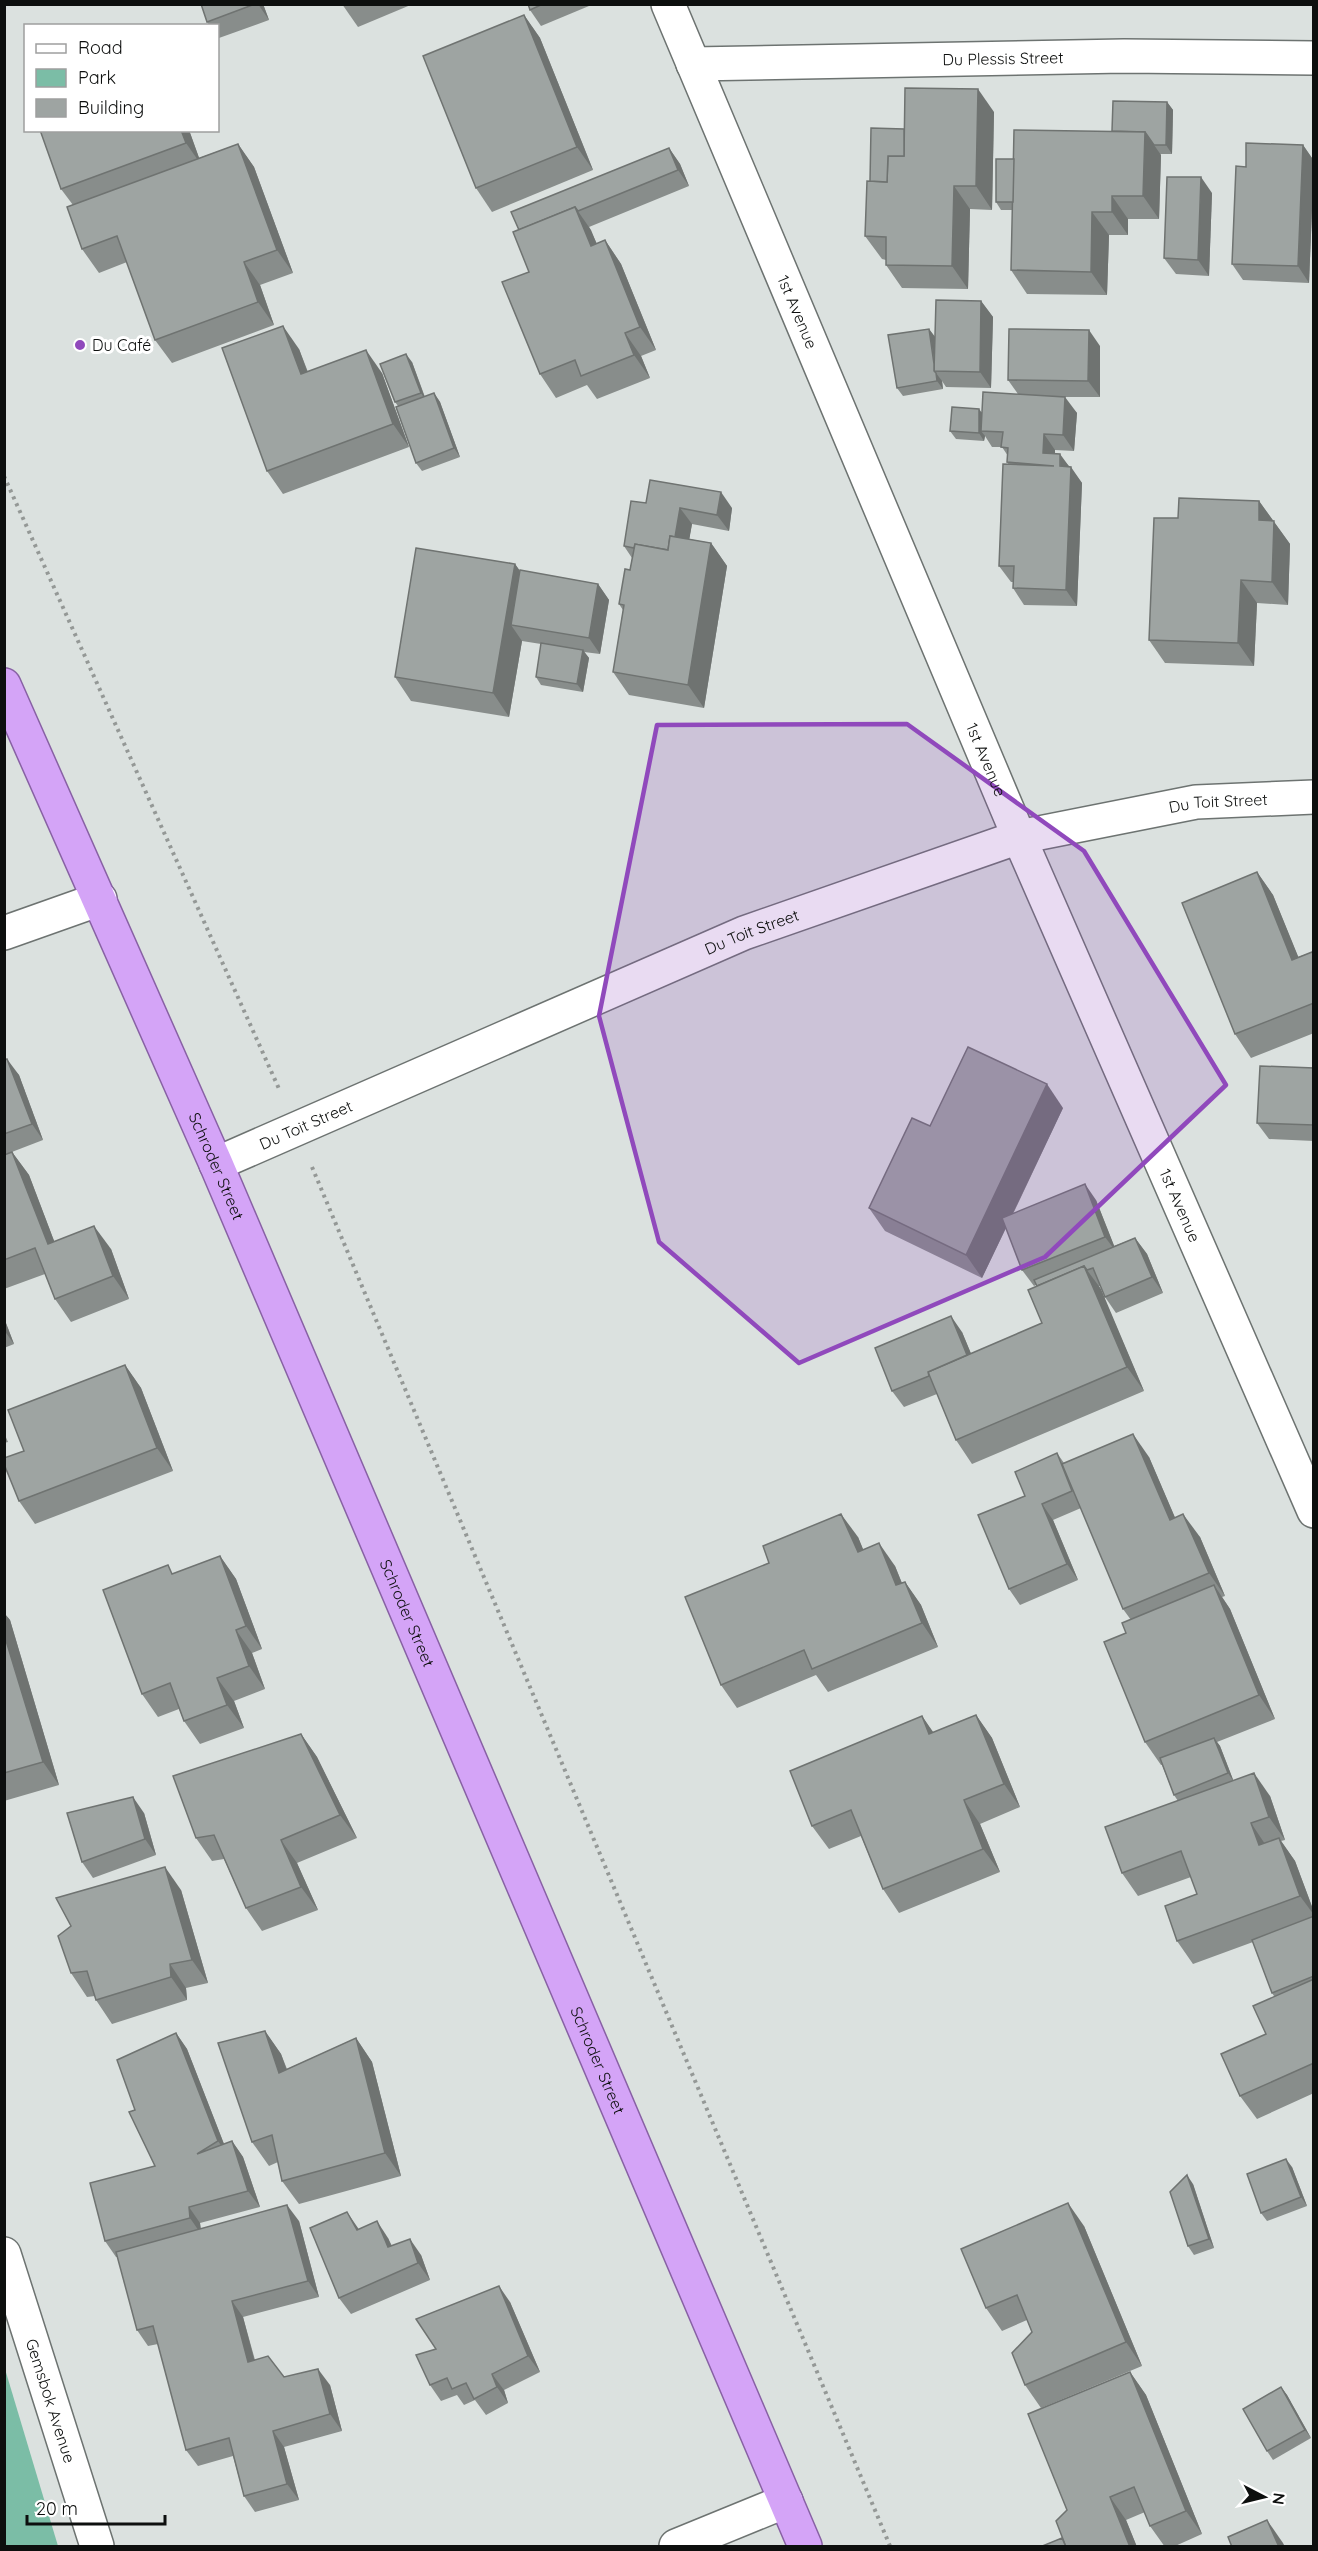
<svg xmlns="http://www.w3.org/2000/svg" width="1318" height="2551" viewBox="0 0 1318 2551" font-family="Quicksand,sans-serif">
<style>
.green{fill:#7bbda6}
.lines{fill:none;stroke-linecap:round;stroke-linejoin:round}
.minor-casing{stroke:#6d7371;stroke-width:36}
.trunk-casing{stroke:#8861a4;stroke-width:36}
.path{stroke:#949896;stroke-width:4;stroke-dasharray:3 4.5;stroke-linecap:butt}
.minor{stroke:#fff;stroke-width:33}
.trunk{stroke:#d4a4f7;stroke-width:33}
.wall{fill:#888d8b}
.shaded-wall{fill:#6f7371}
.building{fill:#9ea4a2;stroke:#6f7371;stroke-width:1.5}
.marked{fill:#9049bc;fill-opacity:0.2;stroke:#9049bc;stroke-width:4.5;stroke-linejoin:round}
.poi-dot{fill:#9049bc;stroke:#fff;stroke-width:2}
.labels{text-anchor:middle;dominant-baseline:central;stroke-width:6;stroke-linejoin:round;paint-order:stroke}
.street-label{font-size:16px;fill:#0d0f0e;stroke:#fff}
.poi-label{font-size:16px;fill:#0d0f0e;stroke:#fff;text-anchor:start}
</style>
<rect width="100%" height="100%" fill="#dbe1df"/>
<path class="green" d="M5 2369 58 2546H5Z"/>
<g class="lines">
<defs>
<g id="minor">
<path id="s1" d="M668 4 1019 837 1314 1511"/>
<path id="s2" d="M693 64 1124 56 1314 58"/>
<path d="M4 933 100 899"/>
<path id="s3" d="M216 1164 744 933 1019 837 1196 802 1314 797"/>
<path id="s4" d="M4 2254 97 2546"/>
<path d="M676 2546 786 2501"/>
</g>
<g id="trunk">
<path id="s5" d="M4 685 216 1164 805 2546"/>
</g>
</defs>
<use href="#minor" class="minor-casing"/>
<use href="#trunk" class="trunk-casing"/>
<g class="path">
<path d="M4 476 280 1091"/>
<path d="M312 1167 890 2546"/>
</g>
<use href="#minor" class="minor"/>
<use href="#trunk" class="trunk"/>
</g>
<g class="wall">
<path d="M201 4H263L269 20 219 38 218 37V26H210L207 22Z"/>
<path d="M342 4H413L358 27Z"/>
<path d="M528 4H588L589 6 541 26 530 10Z"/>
<path d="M524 15 540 38 593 170 492 212 476 188Z"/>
<path d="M1167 102 1173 110 1172 154H1160L1161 155 1159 219H1128V235H1109L1107 295 1027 294 1011 270 1013 210H1001L996 202 1014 159 1112 131Z"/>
<path d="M994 112 992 210 970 209 968 289 902 288 886 265V260L882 259 865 236 904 129Z"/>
<path d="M189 130 199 158 238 144 254 167 293 273 260 285 274 325 172 363 155 340 127 262 99 273 82 249 73 205 61 189Z"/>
<path d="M1303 145 1314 161 1309 283 1243 280 1232 264 1246 167Z"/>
<path d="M669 148 680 164 689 186 589 227 597 244 605 240 621 264 656 350 641 356 650 378 597 399 587 385 556 398 540 374 529 272 519 230Z"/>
<path d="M1212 193 1209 276 1176 274 1164 258Z"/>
<path d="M981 301 993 317 991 388 946 387 942 381 943 389 903 396 897 388 929 329 935 337Z"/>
<path d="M1100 346V397H1060L1077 413 1074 451 1055 450V453L1069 466 1082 483 1077 606 1024 605 1013 588V582H1011L999 566 1009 465 1007 462 1008 456 1002 447H992L985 436 984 441 956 439 950 431 982 412 1018 394 1008 380Z"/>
<path d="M299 349 308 372 382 373 409 447 283 494 267 471Z"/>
<path d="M412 362 425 397 434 393 440 402 460 457 422 471 416 463 398 406 395 402Z"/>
<path d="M1259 501 1290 544 1288 605 1257 603 1254 666 1165 663 1149 640 1178 518Z"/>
<path d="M646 503 732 508 729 531 692 524 689 539 711 543 727 566 704 708 629 695 613 672 623 610 619 604 630 570 632 558 624 546Z"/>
<path d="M515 564 520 571 598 584 609 600 600 654 584 652 589 658 583 692 541 685 536 677 541 644 522 641 509 717 411 701 395 677Z"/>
<path d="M1257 872 1273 895 1298 957 1312 952 1314 954V1033L1251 1058 1235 1034Z"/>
<path d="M4 1060 19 1075 43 1140 4 1155Z"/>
<path d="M1314 1068V1141L1269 1139 1257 1123Z"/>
<path d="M1063 1108 1013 1214 1096 1200 1114 1246 1135 1238 1147 1254 1163 1293 1116 1313 1105 1297 1100 1286H1099L1144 1391 972 1464 956 1440 937 1394 904 1407 892 1391 962 1332 971 1354 1042 1323 1037 1286 1036 1285 1034 1286 1022 1270 1006 1228 982 1278 885 1231 869 1208 930 1126Z"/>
<path d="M12 1152 29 1175 54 1241 111 1249 129 1299 71 1322 55 1299 45 1274 4 1289V1155Z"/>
<path d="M4 1318 14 1344 4 1348Z"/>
<path d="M125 1365 141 1388 173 1471 35 1524 19 1501 24 1451Z"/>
<path d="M4 1433 8 1442 4 1443Z"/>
<path d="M1057 1453 1064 1463 1149 1457 1175 1518 1200 1537 1225 1596 1222 1597 1230 1609 1275 1719 1217 1742 1220 1746 1233 1780 1270 1796 1285 1840 1281 1841 1295 1861 1314 1912V2093L1257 2119 1240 2096 1266 2034 1274 1996 1272 1993 1253 1942 1193 1964 1177 1941 1197 1894 1191 1877 1138 1896 1122 1873 1178 1801 1174 1795 1162 1765H1161L1145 1742 1126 1633 1131 1620 1123 1609 1081 1508 1053 1520 1078 1580 1020 1605 1009 1589 1025 1496Z"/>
<path d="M858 1537 863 1550 895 1566 902 1583 905 1582 921 1605 938 1647 828 1692 816 1675 737 1708 721 1685Z"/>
<path d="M220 1556 236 1579 262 1649 252 1653 265 1689 234 1701 244 1728 200 1744 184 1721 179 1709 158 1717 142 1694 174 1574Z"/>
<path d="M4 1613 10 1620 59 1785 4 1801Z"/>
<path d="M976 1715 992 1738 1020 1807 980 1824 1000 1872 899 1913 883 1889 861 1836 829 1849 812 1826 922 1716 933 1733Z"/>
<path d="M301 1734 317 1757 357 1838 297 1863 318 1910 262 1931 246 1908 224 1859 212 1861 196 1838Z"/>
<path d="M144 1813 156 1855 93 1878 82 1862Z"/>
<path d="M181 1890 208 1983 186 1988 187 2000 112 2024 96 2000 95 1996 87 1997 71 1973Z"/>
<path d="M265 2031 281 2054 287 2069 356 2038 372 2062 401 2176 299 2204 282 2181 278 2162 269 2166 252 2142Z"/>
<path d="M176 2033 187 2049 224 2144 232 2141 243 2157 260 2207 200 2223 201 2229 299 2221 319 2297 243 2317 255 2360 284 2377 330 2385 342 2431 284 2447 299 2500 255 2512 244 2496 233 2456 198 2466 186 2450 158 2344 148 2346 137 2330 118 2257H116L105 2241 155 2166 135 2110Z"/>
<path d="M1292 2167 1307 2206 1267 2221 1261 2213Z"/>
<path d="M1193 2184 1214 2248 1194 2255 1188 2246Z"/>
<path d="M1084 2226 1142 2366 1041 2408 1025 2385 1032 2332 1027 2320 1002 2331 986 2308Z"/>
<path d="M388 2238 392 2246 421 2255 430 2280 351 2314 339 2298Z"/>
<path d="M510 2302 540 2372 504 2390 508 2403 486 2415 475 2400 464 2405 457 2395 441 2401 430 2385 436 2349Z"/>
<path d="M1130 2372 1146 2395 1202 2534 1173 2547H1165L1150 2526 1145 2512 1126 2520 1137 2547H1040L1062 2538 1067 2510Z"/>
<path d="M1281 2387 1287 2395 1311 2438 1273 2460 1267 2451Z"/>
</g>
<g class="shaded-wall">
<path d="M258 4H263L269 20Z"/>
<path d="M524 15 540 38 593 170 577 147Z"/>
<path d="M978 89 994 112 992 210 976 186Z"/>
<path d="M1167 102 1173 110 1172 154 1166 145Z"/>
<path d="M181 130H189L202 166 186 143Z"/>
<path d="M1145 132 1161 155 1159 219 1143 196Z"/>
<path d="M238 144 254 167 293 273 277 250Z"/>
<path d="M1303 145 1314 161 1309 283 1298 266Z"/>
<path d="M669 148 680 164 689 186 678 170Z"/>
<path d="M1201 177 1212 193 1209 276 1198 260Z"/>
<path d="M954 186 970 209 968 289 952 266Z"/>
<path d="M1112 196 1128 219V235L1112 212Z"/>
<path d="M575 207 591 230 607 269 591 246Z"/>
<path d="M1092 212 1109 235 1107 295 1091 272Z"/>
<path d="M605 240 621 264 656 350 640 327Z"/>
<path d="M244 262 260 285 274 325 258 302Z"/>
<path d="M981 301 993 317 991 388 980 372Z"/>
<path d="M283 326 299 349 317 398 301 374Z"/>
<path d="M929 329 935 337 936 371Z"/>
<path d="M1089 330 1100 346V397L1088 381Z"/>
<path d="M625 333 641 356 650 378 634 355Z"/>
<path d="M366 350 382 373 409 447 393 424Z"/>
<path d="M406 354 412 362 426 401 421 393Z"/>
<path d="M936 373 942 381 943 389 937 381Z"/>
<path d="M434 393 440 402 460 457 454 448Z"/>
<path d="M1065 397 1077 413 1074 451 1063 435Z"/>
<path d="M979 409 985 417 981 431 985 436 984 441 979 433Z"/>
<path d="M1044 434 1055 450V467L1043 453Z"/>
<path d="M1060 454 1071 469V467L1082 483 1077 606 1066 590Z"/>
<path d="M721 492 732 508 729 531 717 515Z"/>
<path d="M1259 501 1290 544 1288 605 1272 582 1259 520Z"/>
<path d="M680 508 692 524 684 570 672 554Z"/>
<path d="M711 543 727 566 704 708 688 685Z"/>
<path d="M515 564 531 587 511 625 522 641 509 717 493 693Z"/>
<path d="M1241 580 1257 603 1254 666 1238 643Z"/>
<path d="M598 584 609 600 600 654 589 638Z"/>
<path d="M583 650 589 658 583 692 577 684Z"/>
<path d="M1257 872 1273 895 1309 983 1292 960Z"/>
<path d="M7 1059 19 1075 43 1140 32 1124Z"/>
<path d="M1047 1084 1063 1108 982 1278 966 1255Z"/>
<path d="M12 1152 29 1175 64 1267 48 1244Z"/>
<path d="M1085 1184 1096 1200 1117 1253 1105 1237Z"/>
<path d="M94 1226 111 1249 129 1299 113 1276Z"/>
<path d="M1135 1238 1147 1254 1163 1293 1152 1277Z"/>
<path d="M1084 1266 1101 1289 1144 1391 1127 1367Z"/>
<path d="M951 1316 962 1332 980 1375 969 1359Z"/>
<path d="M4 1318 14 1344 4 1330Z"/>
<path d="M125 1365 141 1388 173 1471 157 1448Z"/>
<path d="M1133 1434 1149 1457 1186 1543 1170 1520Z"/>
<path d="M1042 1504 1053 1520 1078 1580 1067 1564Z"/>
<path d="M841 1514 858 1537 874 1575 858 1552Z"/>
<path d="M1183 1514 1200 1537 1225 1596 1209 1573Z"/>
<path d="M879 1543 895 1566 912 1609 896 1585Z"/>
<path d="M220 1556 236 1579 262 1649 246 1626Z"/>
<path d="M905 1582 921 1605 938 1647 922 1623Z"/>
<path d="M1214 1585 1230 1609 1275 1719 1259 1695Z"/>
<path d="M4 1613 10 1620 59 1785 43 1762 4 1634Z"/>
<path d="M236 1630 252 1653 265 1689 249 1666Z"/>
<path d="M217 1678 234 1701 244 1728 227 1705Z"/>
<path d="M976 1715 992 1738 1020 1807 1004 1784Z"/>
<path d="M922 1716 938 1739 929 1734Z"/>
<path d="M301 1734 317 1757 357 1838 340 1815Z"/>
<path d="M1214 1738 1220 1746 1234 1782 1228 1773Z"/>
<path d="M1254 1773 1270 1796 1285 1840 1269 1817Z"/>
<path d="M133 1797 144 1813 156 1855 145 1839Z"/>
<path d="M964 1800 980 1824 1000 1872 983 1849Z"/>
<path d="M1251 1823 1267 1847 1259 1845Z"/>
<path d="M1279 1838 1295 1861 1314 1912V1915L1300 1896Z"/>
<path d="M281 1840 297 1863 318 1910 301 1887Z"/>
<path d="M165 1867 181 1890 208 1983 192 1960Z"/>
<path d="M170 1964 186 1988 187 2000 171 1977Z"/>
<path d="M265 2031 281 2054 296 2096 279 2073Z"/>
<path d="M176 2033 187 2049 229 2157 218 2141Z"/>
<path d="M356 2038 372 2062 401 2176 385 2153Z"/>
<path d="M232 2141 243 2157 260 2207 248 2191Z"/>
<path d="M1286 2159 1292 2167 1307 2206 1301 2197Z"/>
<path d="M1187 2175 1193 2184 1214 2248 1209 2239Z"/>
<path d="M1068 2203 1084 2226 1142 2366 1126 2342Z"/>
<path d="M287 2205 299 2221 319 2297 308 2281Z"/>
<path d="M189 2207 200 2223 201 2234 190 2218Z"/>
<path d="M347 2212 358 2228 368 2246 357 2230Z"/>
<path d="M377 2221 388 2238 399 2264 388 2247Z"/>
<path d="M410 2239 421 2255 430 2280 418 2263Z"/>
<path d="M499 2286 510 2302 540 2372 528 2356Z"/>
<path d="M232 2301 243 2317 259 2378 248 2362Z"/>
<path d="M318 2369 330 2385 342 2431 330 2414Z"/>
<path d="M1130 2372 1146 2395 1202 2534 1186 2511Z"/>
<path d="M492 2374 504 2390 508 2403 497 2387Z"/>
<path d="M1281 2387 1287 2395 1311 2438 1305 2430Z"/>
<path d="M273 2431 284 2447 299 2500 287 2484Z"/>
<path d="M1110 2497 1126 2520 1137 2547H1130Z"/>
<path d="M1267 2520 1283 2543 1285 2547H1279Z"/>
</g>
<g class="building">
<path d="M201 4H255L207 22Z"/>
<path d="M528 4H543L530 10Z"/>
<path d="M524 15 577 147 476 188 423 56Z"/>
<path d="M905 88 978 89 976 186H954L952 266 886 265V237L865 236 867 181 887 182 888 156H904Z"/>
<path d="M1113 101 1167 102 1166 145H1154L1145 132 1112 131Z"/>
<path d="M871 128 904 129V156H888L887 182 870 181Z"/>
<path d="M40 130H181L186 143 61 189Z"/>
<path d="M1014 130 1145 132 1143 196H1112V212H1092L1091 272 1011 270Z"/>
<path d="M1246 143 1303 145 1298 266 1232 264 1236 166 1246 167Z"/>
<path d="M238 144 277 250 244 262 258 302 155 340 117 236 82 249 67 207Z"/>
<path d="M669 148 678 170 578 211 575 207 519 230 511 212Z"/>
<path d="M996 159H1014L1013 202H996Z"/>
<path d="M1167 177H1201L1198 260 1164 258Z"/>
<path d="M575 207 591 246 605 240 640 327 625 333 634 355 581 376 575 360 540 374 502 282 529 272 513 232Z"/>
<path d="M936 300 981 301 980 372 934 371Z"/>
<path d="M283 326 301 374 366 350 393 424 267 471 222 348Z"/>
<path d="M929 329 934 364V371L936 373 937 381 897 388 888 335Z"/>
<path d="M1009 329 1089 330 1088 381 1008 380Z"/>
<path d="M406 354 421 393 395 402 380 364Z"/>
<path d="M983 392 1065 397 1063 435 1044 434 1043 453 1060 454V466L1071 467 1066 590 1013 588 1014 566H999L1003 464 1054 466 1007 462 1008 448 1001 447 1003 432 981 431Z"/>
<path d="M434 393 454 448 416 463 396 407Z"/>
<path d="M952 407 979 409V433L950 431Z"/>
<path d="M650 480 721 492 717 515 680 508 675 537 670 536 668 550 635 544 634 548 624 546 631 501 646 503Z"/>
<path d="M1179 498 1259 501V520L1274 521 1272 582 1241 580 1238 643 1149 640 1154 518H1178Z"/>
<path d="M670 536 711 543 688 685 613 672 624 605 619 604 625 569 630 570 635 544 668 550Z"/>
<path d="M416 548 515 564 493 693 395 677Z"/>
<path d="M520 570 598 584 589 638 511 625Z"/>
<path d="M541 643 583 650 577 684 536 677Z"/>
<path d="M1257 872 1292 960 1312 952 1314 956V1003L1235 1034 1182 903Z"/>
<path d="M968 1047 1047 1084 966 1255 869 1208 912 1118 930 1126Z"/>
<path d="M7 1059 32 1124 4 1134V1060Z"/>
<path d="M1260 1066 1314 1068V1125L1257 1123Z"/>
<path d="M12 1152 48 1244 94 1226 113 1276 55 1299 35 1248 4 1260V1155Z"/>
<path d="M1085 1184 1105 1237 1022 1270 1002 1218Z"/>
<path d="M1135 1238 1152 1277 1105 1297 1093 1268 1087 1270 1084 1266 1037 1286 1034 1280Z"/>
<path d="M1084 1266 1127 1367 956 1440 928 1372 1042 1323 1028 1290Z"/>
<path d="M951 1316 967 1355 928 1372 929 1376 892 1391 875 1348Z"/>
<path d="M125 1365 157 1448 19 1501 4 1464V1458L24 1451 8 1410Z"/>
<path d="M1133 1434 1170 1520 1183 1514 1209 1573 1123 1609 1062 1464Z"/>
<path d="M1057 1453 1072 1491 1042 1504 1067 1564 1009 1589 978 1515 1025 1496 1015 1472Z"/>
<path d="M841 1514 858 1552 879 1543 896 1585 905 1582 922 1623 812 1669 804 1650 721 1685 685 1597 769 1563 763 1546Z"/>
<path d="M220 1556 246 1626 236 1630 249 1666 217 1678 227 1705 184 1721 170 1683 142 1694 103 1590 168 1565 172 1574Z"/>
<path d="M1214 1585 1259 1695 1145 1742 1104 1642 1126 1633 1122 1623Z"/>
<path d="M4 1634 43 1762 4 1773Z"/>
<path d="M976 1715 1004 1784 964 1800 983 1849 883 1889 851 1810 812 1826 790 1771 922 1716 929 1734Z"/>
<path d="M301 1734 340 1815 281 1840 301 1887 246 1908 214 1835 196 1838 173 1776Z"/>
<path d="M1214 1738 1228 1773 1174 1795 1160 1758Z"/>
<path d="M1254 1773 1269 1817 1251 1823 1259 1845 1279 1838 1300 1896 1177 1941 1165 1906 1197 1894 1181 1851 1122 1873 1105 1827Z"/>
<path d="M133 1797 145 1839 82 1862 67 1813Z"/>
<path d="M165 1867 192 1960 170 1964 171 1977 96 2000 87 1971 71 1973 58 1936 71 1926 56 1898Z"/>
<path d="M1314 1916V1976L1272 1993 1252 1940Z"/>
<path d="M1314 1979V2063L1240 2096 1221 2054 1266 2034 1253 2006Z"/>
<path d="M265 2031 279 2073 356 2038 385 2153 282 2181 272 2135 252 2142 218 2043Z"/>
<path d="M176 2033 218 2141 197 2154 232 2141 248 2191 189 2207 190 2218 105 2241 90 2183 155 2166 129 2112 135 2110 117 2060Z"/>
<path d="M1286 2159 1301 2197 1261 2213 1247 2174Z"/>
<path d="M1187 2175 1209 2239 1188 2246 1170 2192Z"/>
<path d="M1068 2203 1126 2342 1025 2385 1012 2353 1032 2332 1017 2295 986 2308 961 2249Z"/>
<path d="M287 2205 308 2281 232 2301 248 2362 268 2356 284 2377 318 2369 330 2414 273 2431 287 2484 244 2496 229 2438 186 2450 153 2326 137 2330 116 2252Z"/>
<path d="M347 2212 357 2230 377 2221 388 2247 410 2239 418 2263 339 2298 310 2228Z"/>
<path d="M499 2286 528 2356 492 2374 497 2387 474 2399 466 2383 452 2389 447 2378 430 2385 416 2355 436 2349 416 2319Z"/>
<path d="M1130 2372 1186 2511 1150 2526 1134 2487 1110 2497 1130 2547H1066L1056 2521 1067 2510 1028 2414Z"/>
<path d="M1281 2387 1305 2430 1267 2451 1243 2409Z"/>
<path d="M1267 2520 1279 2547H1232L1228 2537Z"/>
<path d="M1062 2538 1066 2547H1040Z"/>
</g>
<path class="marked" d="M907 724 1084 851 1226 1085 1045 1257 799 1363 659 1242 599 1016 657 725Z"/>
<circle class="poi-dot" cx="80" cy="345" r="6"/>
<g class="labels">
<g class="street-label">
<text stroke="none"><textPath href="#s2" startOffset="310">Du Plessis Street</textPath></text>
<text stroke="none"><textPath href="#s1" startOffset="334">1st Avenue</textPath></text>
<text stroke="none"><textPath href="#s1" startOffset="820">1st Avenue</textPath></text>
<text stroke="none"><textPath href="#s3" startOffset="1070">Du Toit Street</textPath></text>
<text stroke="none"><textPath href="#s3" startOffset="584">Du Toit Street</textPath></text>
<text stroke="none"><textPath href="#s3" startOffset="98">Du Toit Street</textPath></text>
<text stroke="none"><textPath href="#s5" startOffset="526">Schroder Street</textPath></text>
<text stroke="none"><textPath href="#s1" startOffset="1306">1st Avenue</textPath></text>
<text stroke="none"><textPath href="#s5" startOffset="1012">Schroder Street</textPath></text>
<text stroke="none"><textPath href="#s5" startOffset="1498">Schroder Street</textPath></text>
<text stroke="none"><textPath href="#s4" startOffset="154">Gemsbok Avenue</textPath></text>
</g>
<g class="poi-label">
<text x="92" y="345">Du Café</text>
</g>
</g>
<rect width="1318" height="2551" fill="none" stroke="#0d0f0e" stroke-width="12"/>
<rect x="24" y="24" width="195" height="108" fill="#ffffff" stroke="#9e9f9f" stroke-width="1.5"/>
<rect x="36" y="44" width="30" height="9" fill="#ffffff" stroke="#9e9f9f" stroke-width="1.5"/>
<text x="78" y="54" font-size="18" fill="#0d0f0e">Road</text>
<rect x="36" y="69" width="30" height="18" fill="#7bbda6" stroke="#9e9f9f" stroke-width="1.5"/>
<text x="78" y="84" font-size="18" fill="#0d0f0e">Park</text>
<rect x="36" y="99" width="30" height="18" fill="#9ea4a2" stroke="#9e9f9f" stroke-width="1.5"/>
<text x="78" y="114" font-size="18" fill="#0d0f0e">Building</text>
<g transform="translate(1264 2497) rotate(97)" stroke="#ffffff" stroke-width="4.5" paint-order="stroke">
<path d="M0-4.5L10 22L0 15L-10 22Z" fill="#0d0f0e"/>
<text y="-9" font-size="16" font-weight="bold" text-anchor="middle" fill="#0d0f0e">N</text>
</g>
<path d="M27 2515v9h138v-9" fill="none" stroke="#0d0f0e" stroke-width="3"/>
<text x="36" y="2515" font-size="18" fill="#0d0f0e" stroke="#ffffff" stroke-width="4.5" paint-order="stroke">20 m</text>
</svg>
